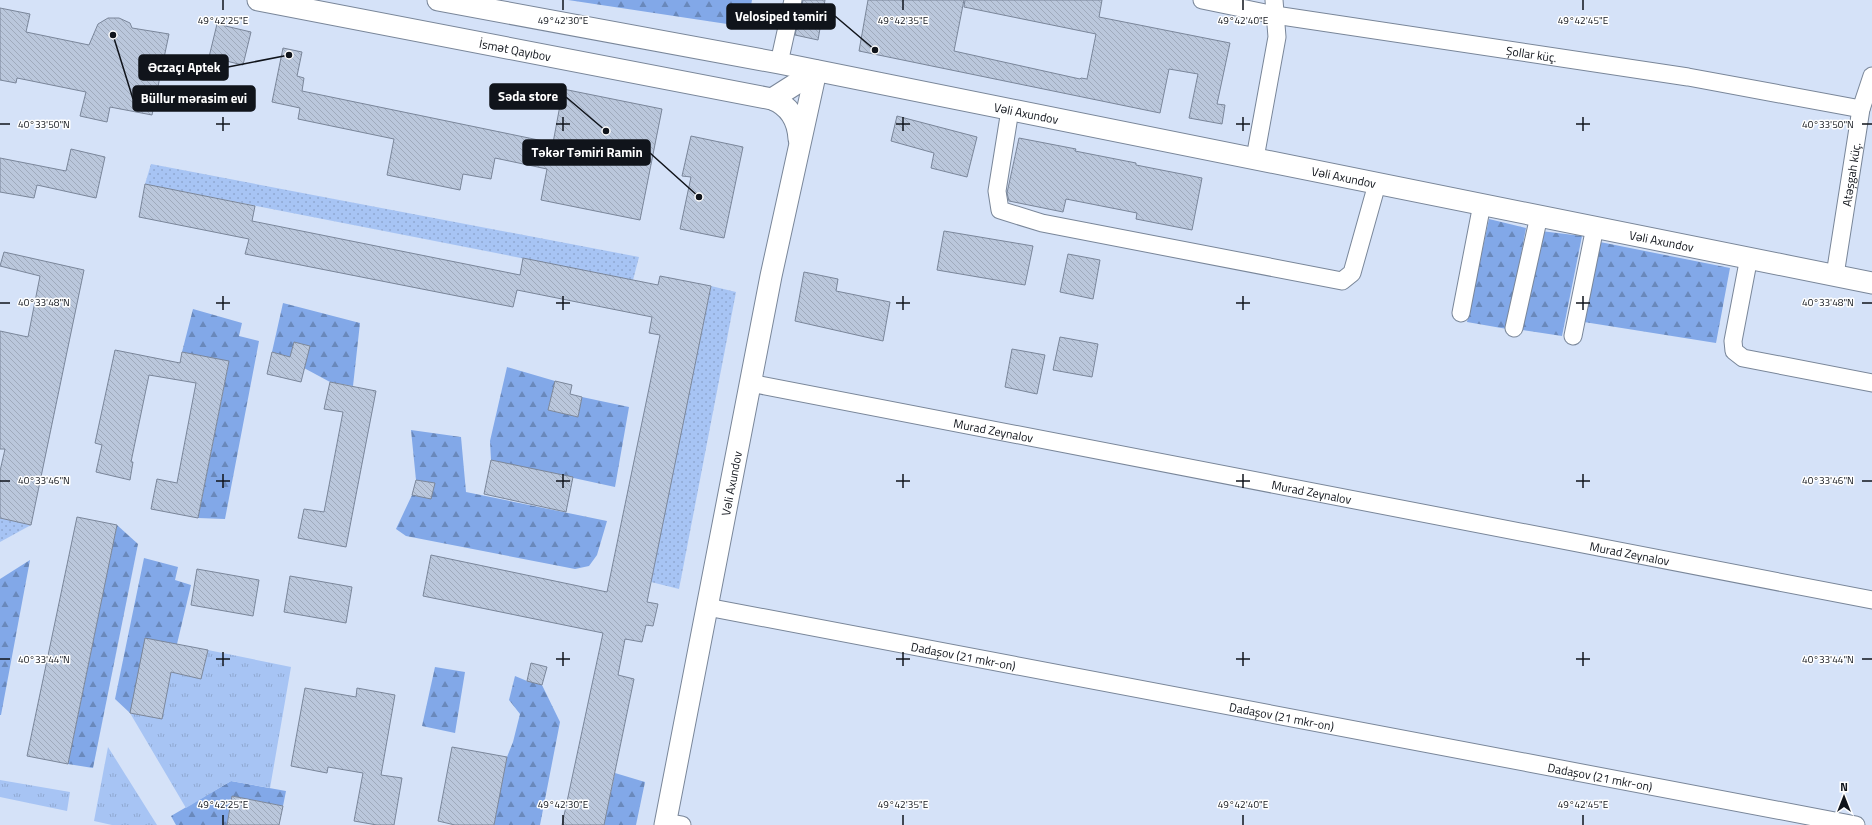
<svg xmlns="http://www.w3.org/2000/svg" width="1872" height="825" viewBox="0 0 1872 825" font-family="'Titillium Web',sans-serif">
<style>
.grass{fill:url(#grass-dots)}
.forest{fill:url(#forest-firs)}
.park{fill:url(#park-tufts)}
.building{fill:url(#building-back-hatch);stroke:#7a869a}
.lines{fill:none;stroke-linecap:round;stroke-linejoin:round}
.minor-casing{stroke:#798699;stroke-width:19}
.tertiary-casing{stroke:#798699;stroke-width:23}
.minor{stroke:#fff;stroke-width:17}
.tertiary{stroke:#fff;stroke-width:21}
.ticks{fill:none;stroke:#10141b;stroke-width:1.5}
.labels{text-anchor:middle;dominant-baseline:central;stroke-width:3;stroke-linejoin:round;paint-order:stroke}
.street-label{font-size:12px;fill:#10141b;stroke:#fff}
.ticks-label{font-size:10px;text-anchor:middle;fill:#10141b;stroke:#fff;stroke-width:3;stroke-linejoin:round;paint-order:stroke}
.leader{fill:none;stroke:#10141b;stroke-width:1.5}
.callout-dot{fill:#10141b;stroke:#fff;stroke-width:1.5}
.callout{fill:#10141b;stroke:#10141b;stroke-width:1.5}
.callout-label{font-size:13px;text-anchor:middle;font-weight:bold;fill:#fff}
</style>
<defs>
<pattern id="grass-dots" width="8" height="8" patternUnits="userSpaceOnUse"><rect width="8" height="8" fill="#a7c4f4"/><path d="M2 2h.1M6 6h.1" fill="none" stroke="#8fa8d1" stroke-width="1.8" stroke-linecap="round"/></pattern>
<pattern id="forest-firs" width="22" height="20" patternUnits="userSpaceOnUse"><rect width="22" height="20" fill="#82a8e8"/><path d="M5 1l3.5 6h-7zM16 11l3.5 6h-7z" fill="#6988bb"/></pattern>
<pattern id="park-tufts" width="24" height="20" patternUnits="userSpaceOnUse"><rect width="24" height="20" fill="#a7c4f4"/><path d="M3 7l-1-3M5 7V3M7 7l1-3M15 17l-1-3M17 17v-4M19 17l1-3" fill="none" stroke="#8fa8d1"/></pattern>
<pattern id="building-back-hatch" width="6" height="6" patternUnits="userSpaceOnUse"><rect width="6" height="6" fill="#bac7dc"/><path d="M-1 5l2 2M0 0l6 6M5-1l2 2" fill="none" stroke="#9faabc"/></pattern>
</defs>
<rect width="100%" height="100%" fill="#d5e2f8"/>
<g class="grass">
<path d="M151 164 639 257 633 280 145 184Z"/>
<path d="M711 286 736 292 679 589 651 582Z"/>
<path d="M0 518 31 525 0 542Z"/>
</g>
<g class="forest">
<path d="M568 0H752L747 27Z"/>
<path d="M1489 219 1526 228 1507 329 1467 322Z"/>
<path d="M1541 231 1582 236 1562 336 1522 330Z"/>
<path d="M1600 242 1730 268 1716 343 1584 322Z"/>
<path d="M283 303 360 323 353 386 330 382 304 368 310 346 294 342 290 357 272 352Z"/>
<path d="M193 309 242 323 239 336 259 341 225 519 198 518 229 362 182 352Z"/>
<path d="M507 367 555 381 548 410 578 417 582 397 629 407 615 487 491 460 490 441Z"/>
<path d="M411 430 461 437 466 492 607 521 597 555 589 566 575 569 406 536 396 529 412 495 434 483 416 480Z"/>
<path d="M117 525 138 544 93 768 68 764Z"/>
<path d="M144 558 178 567 175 580 191 585 177 644 130 713 115 699Z"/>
<path d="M30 560 1 715H0V579Z"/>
<path d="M435 667 465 672 455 733 422 726Z"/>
<path d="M515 676 527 681 542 685 560 722 540 825H494L507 757 513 742 520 714 509 700Z"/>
<path d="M615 773 645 782 636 825H604Z"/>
<path d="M231 781 286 791 283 806 232 796 227 825H176L171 816Z"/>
</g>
<g class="park">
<path d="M208 650 291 667 270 788 231 781 186 808 130 713 162 719 171 672 201 679Z"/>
<path d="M108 747 157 825H112L94 821Z"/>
<path d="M0 780 70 792 67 811 0 797Z"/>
</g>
<g class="building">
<path d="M803 0H825L818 40 795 35Z"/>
<path d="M868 0H964L954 51 1080 79 1081 78 1087 79 1096 34 964 7 965 0H1102L1099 17 1230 43 1217 104 1225 105 1222 124 1189 118 1198 74 1169 69 1160 113 859 51Z"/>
<path d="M0 8 30 14 26 32 89 45 98 24 108 18H119L130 23 132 28 169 34 152 115 110 107 107 122 80 116 86 92 17 78 16 83 0 80Z"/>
<path d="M217 24 251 32 243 65 209 57Z"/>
<path d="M283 48 302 52 297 76 304 78 302 91 553 143 563 89 662 109 640 220 541 200 547 169 495 158 491 179 463 174 460 190 387 175 394 139 298 119 300 108 272 102Z"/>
<path d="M897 116 977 137 967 177 931 168 934 153 891 141Z"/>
<path d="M691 136 743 147 724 238 680 229 691 177 682 176Z"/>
<path d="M1019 138 1076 149 1075 151 1136 163V165L1202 178 1192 230 1136 219 1137 213 1066 199 1063 212 1009 201 1007 193Z"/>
<path d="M71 149 105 157 96 198 37 185 34 198 0 192V158L66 171Z"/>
<path d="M145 184 255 206 252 221 520 275 523 258 658 285 660 276 711 286 647 602 658 604 653 626 646 625 642 642 625 639 618 675 634 679 604 825H562L603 633 423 596 431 555 607 592 660 335 649 333 652 317 517 290 513 307 245 254 249 239 139 217Z"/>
<path d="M944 231 1033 246 1025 285 937 270Z"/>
<path d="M4 252 84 270 31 525 0 518V471L5 449H0V331L28 337 40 276 0 266Z"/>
<path d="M1068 254 1100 260 1093 299 1060 292Z"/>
<path d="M804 272 838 279 836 291 890 302 883 341 795 321Z"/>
<path d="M1060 337 1098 344 1092 377 1053 370Z"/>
<path d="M294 342 310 346 301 382 267 374 272 352 290 357Z"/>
<path d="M1012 349 1045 355 1037 394 1005 387Z"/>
<path d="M115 350 180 363 182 352 229 361 198 518 151 509 157 479 177 483 196 383 149 375 131 462H133L130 480 96 472 102 445 95 443Z"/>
<path d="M555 381 572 385 570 394 582 397 578 417 548 410Z"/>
<path d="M330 382 376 391 346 547 298 538 304 509 324 512 343 412 324 409Z"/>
<path d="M491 460 573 477 566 512 484 494Z"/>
<path d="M416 480 435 483 431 499 412 495Z"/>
<path d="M77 517 117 525 68 764 27 756Z"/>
<path d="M197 569 259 580 253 616 191 605Z"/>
<path d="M290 576 352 587 346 623 284 612Z"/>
<path d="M145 638 208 650 201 679 171 672 162 719 130 713Z"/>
<path d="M531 663 547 667 542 685 527 681Z"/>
<path d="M305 688 356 697 357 688 395 695 381 775 402 778 394 825H377L354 821 363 773 328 767 327 773 291 766Z"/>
<path d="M452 747 507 757 494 825H455L438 821Z"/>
<path d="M232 796 283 806 279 825H227Z"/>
</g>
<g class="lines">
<defs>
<g id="minor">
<path id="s1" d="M1202 0 1275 15 1688 77 1861 109"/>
<path d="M779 63 793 0"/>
<path d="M1010 110 997 191 1000 210 1042 223 1342 281 1352 273 1377 184"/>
<path d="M1255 158 1277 37 1274 0"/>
<path d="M1749 257 1733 341 1734 351 1743 358 1872 383"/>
<path id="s2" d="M1835 275 1861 109 1872 76"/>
<path d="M1461 313 1482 204"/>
<path d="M1514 328 1539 216"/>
<path d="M1573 336 1595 227"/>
<path id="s3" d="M750 383 1872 600"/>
<path id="s4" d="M707 607 1856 825"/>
<path d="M665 822 682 825"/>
</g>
<g id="tertiary">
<path id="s5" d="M258 0 772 99C790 106 798 120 799 139"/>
<path id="s6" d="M438 0 779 63 1872 283"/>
<path d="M772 99 816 71"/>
<path id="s7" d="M665 825 771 276 816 71"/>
</g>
</defs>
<use href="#minor" class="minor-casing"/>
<use href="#tertiary" class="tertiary-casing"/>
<use href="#minor" class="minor"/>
<use href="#tertiary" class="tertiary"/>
</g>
<path class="ticks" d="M223 0V10M563 0V10M903 0V10M1243 0V10M1583 0V10M223 117V131M563 117V131M903 117V131M1243 117V131M1583 117V131M0 124H10M216 124H230M556 124H570M896 124H910M1236 124H1250M1576 124H1590M1862 124H1872M223 296V310M563 296V310M903 296V310M1243 296V310M1583 296V310M0 303H10M216 303H230M556 303H570M896 303H910M1236 303H1250M1576 303H1590M1862 303H1872M223 474V488M563 474V488M903 474V488M1243 474V488M1583 474V488M0 481H10M216 481H230M556 481H570M896 481H910M1236 481H1250M1576 481H1590M1862 481H1872M223 652V666M563 652V666M903 652V666M1243 652V666M1583 652V666M0 659H10M216 659H230M556 659H570M896 659H910M1236 659H1250M1576 659H1590M1862 659H1872M223 815V825M563 815V825M903 815V825M1243 815V825M1583 815V825"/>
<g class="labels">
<g class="street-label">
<text stroke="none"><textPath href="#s5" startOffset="262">İsmət Qayıbov</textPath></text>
<text stroke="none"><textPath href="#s1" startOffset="334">Şollar küç.</textPath></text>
<text stroke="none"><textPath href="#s6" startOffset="599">Vəli Axundov</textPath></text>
<text stroke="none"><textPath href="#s2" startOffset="102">Atəşgah küç.</textPath></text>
<text stroke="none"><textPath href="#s6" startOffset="923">Vəli Axundov</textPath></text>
<text stroke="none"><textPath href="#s6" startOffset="1247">Vəli Axundov</textPath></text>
<text stroke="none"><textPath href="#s3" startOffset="248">Murad Zeynalov</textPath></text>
<text stroke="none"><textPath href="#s7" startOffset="348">Vəli Axundov</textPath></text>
<text stroke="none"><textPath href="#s3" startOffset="572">Murad Zeynalov</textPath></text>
<text stroke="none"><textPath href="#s3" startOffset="896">Murad Zeynalov</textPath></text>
<text stroke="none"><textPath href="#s4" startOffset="261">Dadaşov (21 mkr-on)</textPath></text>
<text stroke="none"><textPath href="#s4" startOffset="585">Dadaşov (21 mkr-on)</textPath></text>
<text stroke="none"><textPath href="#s4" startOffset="909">Dadaşov (21 mkr-on)</textPath></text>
</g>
</g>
<g class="ticks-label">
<text x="223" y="24">49°42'25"E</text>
<text x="563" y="24">49°42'30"E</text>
<text x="903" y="24">49°42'35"E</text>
<text x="1243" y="24">49°42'40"E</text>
<text x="1583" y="24">49°42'45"E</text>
<text x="44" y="128">40°33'50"N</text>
<text x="1828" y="128">40°33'50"N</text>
<text x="44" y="306">40°33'48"N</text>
<text x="1828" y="306">40°33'48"N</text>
<text x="44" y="484">40°33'46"N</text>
<text x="1828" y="484">40°33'46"N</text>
<text x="44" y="663">40°33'44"N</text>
<text x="1828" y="663">40°33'44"N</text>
<text x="223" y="808">49°42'25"E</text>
<text x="563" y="808">49°42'30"E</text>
<text x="903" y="808">49°42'35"E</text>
<text x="1243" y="808">49°42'40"E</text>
<text x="1583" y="808">49°42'45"E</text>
</g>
<path class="leader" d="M875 50L835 16M289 55L228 67M606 131L566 97M113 35L133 99M699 197L650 153"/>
<g class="callout-dot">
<circle cx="875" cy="50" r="4"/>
<circle cx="289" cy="55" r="4"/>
<circle cx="606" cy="131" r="4"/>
<circle cx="113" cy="35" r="4"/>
<circle cx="699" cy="197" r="4"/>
</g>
<g class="callout">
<rect x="727" y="4" width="108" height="25" rx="4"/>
<rect x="139" y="55" width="89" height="25" rx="4"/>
<rect x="490" y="84" width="76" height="25" rx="4"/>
<rect x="133" y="86" width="122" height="25" rx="4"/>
<rect x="523" y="140" width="127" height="25" rx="4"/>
</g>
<g class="callout-label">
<text x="781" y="21">Velosiped təmiri</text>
<text x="184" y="72">Əczaçı Aptek</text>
<text x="528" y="101">Səda store</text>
<text x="194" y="103">Büllur mərasim evi</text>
<text x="587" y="157">Tәkәr Tәmiri Ramin</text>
</g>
<g transform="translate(1844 797)" stroke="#ffffff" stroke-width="3" paint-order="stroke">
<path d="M0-3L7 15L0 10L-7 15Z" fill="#10141b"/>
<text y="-6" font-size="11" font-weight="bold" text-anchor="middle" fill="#10141b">N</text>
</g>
</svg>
